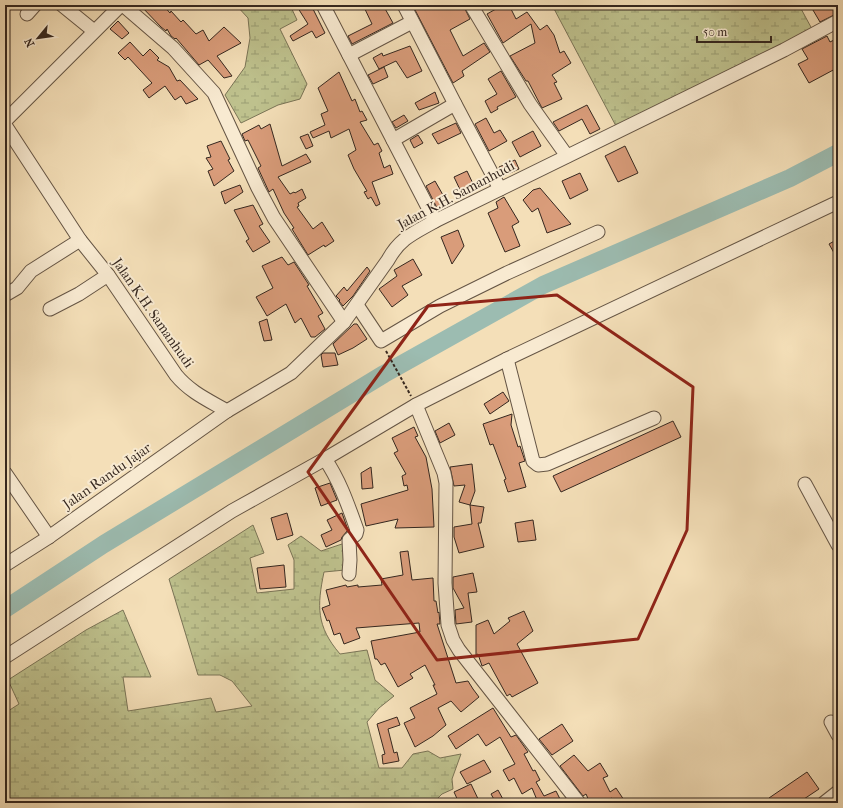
<svg xmlns="http://www.w3.org/2000/svg" width="843" height="808" viewBox="0 0 843 808" font-family="'IM FELL French Canon',serif">
<style>
.wetland{fill:url(#wetland-marsh);stroke:#7a7456}
.lines{fill:none;stroke-linecap:round;stroke-linejoin:round}
.river{stroke:#9cbcb1;stroke-width:18}
.building{fill:#d99c7a;stroke:#35271f}
.minor-casing{stroke:#655545;stroke-width:15}
.path{stroke:#35271f;stroke-width:2;stroke-dasharray:3 2;stroke-linecap:butt}
.minor{stroke:#f8ead1;stroke-width:13}
.marked{fill:none;stroke:#8f2418;stroke-width:3;stroke-linejoin:round}
.labels{text-anchor:middle;dominant-baseline:central;stroke-width:4;stroke-linejoin:round;paint-order:stroke}
.street-label{font-size:14px;fill:#35271f;stroke:#f8ead1}
</style>
<defs>
<pattern id="wetland-marsh" width="20" height="14" patternUnits="userSpaceOnUse"><rect width="20" height="14" fill="#bec18d"/><path d="M1 5h8M5 5V1M11 12h8M15 12V8" fill="none" stroke="#9b9d73"/></pattern>
</defs>
<rect width="100%" height="100%" fill="#f4dfb8"/>
<filter id="stains"><feTurbulence type="fractalNoise" baseFrequency=".005" numOctaves="4"/><feColorMatrix values="0 0 0 0 .2 0 0 0 0 .09 0 0 0 0 .02 0 0 0 .5 -.17"/></filter>
<radialGradient id="worn" r=".72"><stop offset=".6" stop-color="#630" stop-opacity="0"/><stop offset="1" stop-color="#630" stop-opacity=".3"/></radialGradient>
<g class="wetland">
<path d="M236 5H290L297 20 280 29 307 84 300 99 278 105 241 123 225 95 245 67 250 38 248 18Z"/>
<path d="M552 5H799L812 29 616 126Z"/>
<path d="M253 525 264 553 250 558 257 593 294 589V560L288 545 301 536 321 551 345 543V570L324 572C317 606 316 626 340 654L367 650 375 680 394 696 379 708 367 722 379 768H402L413 754 428 751 440 758 461 754 452 779 453 789 442 794 433 803H5V713L19 704 8 680 86 630 123 610 151 677H123L128 711 211 698 216 712 252 706 232 681 220 675H198L169 579Z"/>
</g>
<g class="lines">
<path class="river" d="M5 609 104 544 384 374 543 285 790 178 838 153"/>
</g>
<g class="building">
<path d="M140 5H163L170 13 171 11 181 22 183 20 196 34 203 30 209 41 224 27 241 43 217 56 232 76 224 78 208 60 199 65 176 38 175 39 171 36 167 29 166 31 161 27Z"/>
<path d="M296 5H311L325 33 316 38 312 31 293 41 290 36 308 24Z"/>
<path d="M363 5H383L393 23 352 44 348 36 372 24Z"/>
<path d="M420 5H463L470 19 450 30 463 56 484 43 490 52 462 71 464 76 453 83 414 8Z"/>
<path d="M503 5H509L516 19 527 12 540 30 547 25 554 35 560 53 564 51 571 63 552 75 557 82 554 83 562 99 542 108 528 81H526L510 56 535 43 531 24 503 43 487 14Z"/>
<path d="M810 5H838V13L820 22Z"/>
<path d="M118 21 129 33 122 39 110 29Z"/>
<path d="M827 36 830 42 838 38V61L834 63 837 68 809 83 798 64 808 59 802 49Z"/>
<path d="M130 42 143 56 150 49 159 58 157 60 169 67 177 81 180 80 198 99 186 104 181 96 175 100 165 86 149 98 143 90 152 83 128 57 125 60 118 53Z"/>
<path d="M410 46 422 71 407 78 396 61 379 69 373 58 382 53 383 56Z"/>
<path d="M384 67 388 77 373 84 368 75Z"/>
<path d="M501 71 516 97 497 107 498 109 491 113 485 101 497 94 488 79Z"/>
<path d="M339 72 352 101 355 99 360 112 362 111 367 120 360 122 374 145 378 143 382 151 379 153 384 168 390 165 393 174 372 182 380 204 376 206 371 197 368 199 364 192 367 191 354 169 348 155 356 150 349 129 331 138 329 131 313 138 310 132 325 125 321 114 328 111 318 88Z"/>
<path d="M435 92 439 103 419 110 415 103Z"/>
<path d="M587 105 600 129 590 134 582 119 559 131 553 122Z"/>
<path d="M404 115 408 121 396 128 392 122Z"/>
<path d="M486 118 494 133 500 130 507 141 489 151 475 124Z"/>
<path d="M456 123 461 133 438 144 432 134Z"/>
<path d="M270 124 282 166 306 154 311 162 278 177 290 194 294 192 295 193 302 189 306 198 298 203 299 206 297 207 313 229 322 222 334 241 325 247 324 245 308 255 292 229 294 228 284 213 273 189 269 192 258 168 261 166 248 140 245 141 242 134 259 125 261 129Z"/>
<path d="M533 131 541 146 520 157 512 142Z"/>
<path d="M308 134 313 146 306 149 300 137Z"/>
<path d="M418 135 423 143 414 148 410 140Z"/>
<path d="M221 141 230 159 228 160 234 171 214 186 208 171 213 169 206 158 211 157 207 146Z"/>
<path d="M625 146 638 173 618 182 605 156Z"/>
<path d="M515 160 519 169 503 176 499 167Z"/>
<path d="M467 171 476 190 463 196 454 177Z"/>
<path d="M580 173 588 190 570 199 562 181Z"/>
<path d="M435 181 447 202 437 208 426 186Z"/>
<path d="M240 185 243 192 225 204 221 192Z"/>
<path d="M540 188 552 202 571 224 547 233 538 208 532 212 523 200 533 190Z"/>
<path d="M504 197 519 222 512 226 520 246 505 252 488 213 498 208 496 202Z"/>
<path d="M253 205 263 224 259 226 270 242 253 252 246 241 249 239 234 210Z"/>
<path d="M458 230 464 246 452 264 441 237Z"/>
<path d="M838 239V260L829 244Z"/>
<path d="M282 257 288 265 294 262 309 285 307 286 323 313 318 316 325 329 315 337H311L301 318 295 323 286 304 267 316 256 297 273 288 262 266Z"/>
<path d="M413 259 422 275 402 286 408 295 392 307 379 289 397 276 394 270Z"/>
<path d="M367 267 370 271 353 296 343 306 339 301 340 300 336 296 344 287 347 291Z"/>
<path d="M267 319 272 340 264 341 259 322Z"/>
<path d="M354 324H357L367 339 353 348 338 355 333 344Z"/>
<path d="M323 353H335L338 365 323 367 321 355Z"/>
<path d="M503 392 509 401 490 414 484 404Z"/>
<path d="M512 414 511 425 518 447 520 446 525 461 519 463 526 487 508 492 504 480 506 479 493 444 490 445 483 424Z"/>
<path d="M673 421 681 437 561 492 553 476Z"/>
<path d="M449 423 455 435 440 443 435 431Z"/>
<path d="M414 427 418 436 415 437 426 457 432 489 434 527 395 528 398 519 366 526 361 504 408 490 407 485 404 486 402 476 406 474 394 453 398 451 392 438Z"/>
<path d="M472 464 475 491 470 505 459 502 465 485 454 486 450 467Z"/>
<path d="M371 467 373 488 362 489 361 473Z"/>
<path d="M330 483 337 500 321 506 315 488Z"/>
<path d="M470 505 484 507 481 523H478L484 547 459 553 454 537V527L472 524Z"/>
<path d="M287 513 293 535 277 540 271 518Z"/>
<path d="M342 513 348 530 342 537 341 540 326 547 321 535 332 530 327 520Z"/>
<path d="M533 520 536 540 518 542 515 523Z"/>
<path d="M408 551 412 580 433 578 434 601H436L438 613 439 612 440 624H437L456 683 468 681 473 689 479 697 461 712 451 701 438 708 446 725 433 736 415 747 404 723 415 718 410 708 437 694 433 685H435L425 665 410 674 413 678 398 687 385 663 381 665 377 659H375L371 641 420 632 419 623 356 628 360 638 344 644 340 633 334 635 329 620 327 621 322 608 330 605 326 590 346 585 347 587 358 585V587L382 585 381 579 403 575 400 552Z"/>
<path d="M284 565 286 587 260 589 257 568Z"/>
<path d="M473 573 477 592 468 593 472 622 456 624 455 610 464 608 453 588V577Z"/>
<path d="M524 611 533 631 517 644 538 683 512 697 510 694 507 696 489 663 482 666 478 654 476 655V625L488 620 494 634 510 621 508 618Z"/>
<path d="M493 708 511 737 516 735 528 752 524 754 533 771 535 770 540 780 536 782 544 796 556 791 560 799 550 803H529L537 800 532 788 522 794 514 778 509 781 503 770 515 764 500 737 486 746 478 734 456 749 448 736Z"/>
<path d="M397 717 400 725 388 729 394 753 397 752 399 761 383 764 382 755 385 754 377 724Z"/>
<path d="M562 724 573 741 552 755 539 739Z"/>
<path d="M574 755 588 771 600 763 608 776 603 778 610 792 616 788 624 800 620 803H615L612 798 599 803H590L586 794 583 796 560 766Z"/>
<path d="M484 760 491 772 467 784 460 772Z"/>
<path d="M807 772 819 789 798 803H772L769 798Z"/>
<path d="M471 784 480 803H459L454 792Z"/>
<path d="M498 790 505 803H496L491 794Z"/>
</g>
<g class="lines">
<defs>
<g id="minor">
<path d="M62 5 94 31"/>
<path d="M123 5 173 48 214 93 258 188 274 218 344 322"/>
<path d="M323 5 435 221"/>
<path d="M404 5 455 104 500 189"/>
<path d="M471 5 530 104 567 156"/>
<path d="M27 14 35 5"/>
<path d="M349 55 412 22"/>
<path d="M5 121 121 5"/>
<path d="M5 125 80 240 108 275 176 375C190 392 208 400 227 411"/>
<path d="M393 140 455 104"/>
<path d="M5 295 17 288 31 271 80 240"/>
<path d="M357 305 381 341 440 306 507 273 598 232"/>
<path d="M50 309 79 294 108 275"/>
<path d="M507 359 533 461 538 465 547 464 654 418"/>
<path d="M416 405 444 473 446 483 445 583 448 625 453 640 459 650 579 803"/>
<path d="M325 459C340 481 348 505 357 530L356 534 349 540 350 560 349 574"/>
<path d="M5 473 49 537"/>
<path d="M805 484 838 545"/>
<path d="M5 565 49 537 227 411 291 373 344 322 388 260C400 238 414 233 435 221L784 50 838 21"/>
<path d="M5 657 232 511 325 459 416 405 507 359 838 202"/>
<path d="M831 722 838 735"/>
<path d="M824 803 838 792"/>
</g>
</defs>
<use href="#minor" class="minor-casing"/>
<path class="path" d="M386 351 411 396"/>
<use href="#minor" class="minor"/>
</g>
<path class="marked" d="M557 295 693 387 687 530 638 639 437 660 308 472 428 306Z"/>
<g class="labels">
<g class="street-label">
<text transform="translate(456 195) rotate(-28)">Jalan K.H. Samanhudi</text>
<text transform="translate(153 313) rotate(55)">Jalan K.H. Samanhudi</text>
<text transform="translate(107 476) rotate(-35)">Jalan Randu Jajar</text>
</g>
</g>
<rect width="843" height="808" fill="none" stroke="#f4dfb8" stroke-width="20"/>
<rect x="6" y="6" width="831" height="796" fill="none" stroke="#35271f" stroke-width="2"/>
<rect x="10" y="10" width="823" height="788" fill="none" stroke="#35271f"/>
<g transform="translate(38 38) rotate(241)" stroke="#f8ead1" stroke-width="3" paint-order="stroke">
<path d="M0-3L7 15L0 10L-7 15Z" fill="#35271f"/>
<text y="-6" font-size="11" font-weight="bold" text-anchor="middle" fill="#35271f">N</text>
</g>
<path d="M697 36v6h74v-6" fill="none" stroke="#35271f" stroke-width="2"/>
<text x="703" y="36" font-size="12" fill="#35271f" stroke="#f8ead1" stroke-width="3" paint-order="stroke">50 m</text>
<rect width="100%" height="100%" filter="url(#stains)"/>
<rect width="100%" height="100%" fill="url(#worn)"/>
</svg>
